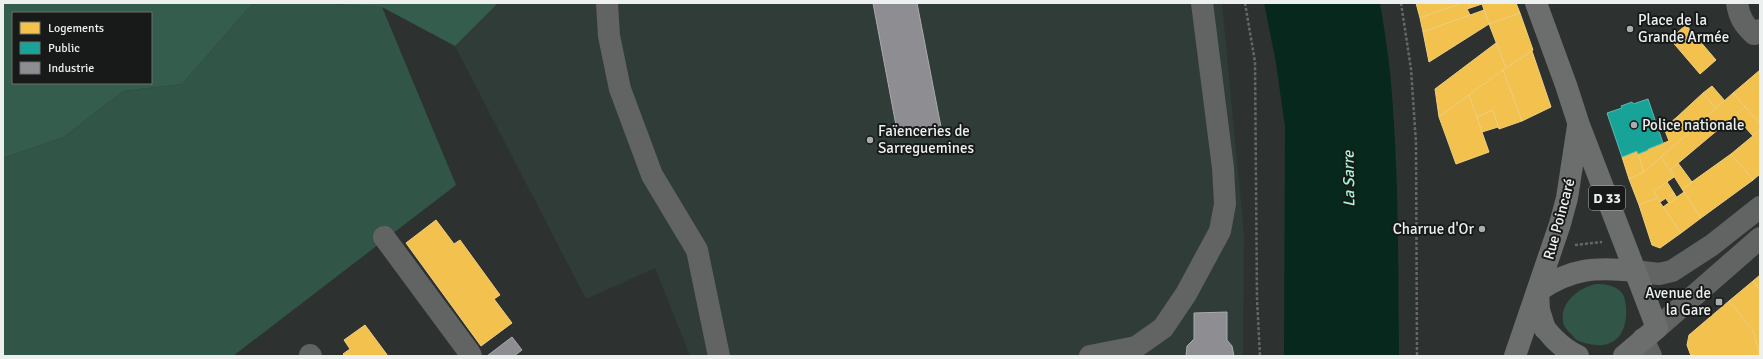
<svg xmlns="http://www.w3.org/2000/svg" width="1763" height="359" viewBox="0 0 1763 359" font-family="Signika,sans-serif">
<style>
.built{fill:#303c37}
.green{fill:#315547}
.forest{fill:#355d4e;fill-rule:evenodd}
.water{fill:#06281d}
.homes{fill:#f2c14e;stroke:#f0cf7e}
.public{fill:#17a398;stroke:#57bab2}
.industry{fill:#8d8d92;stroke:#aaabae}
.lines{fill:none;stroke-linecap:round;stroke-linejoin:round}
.path{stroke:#656866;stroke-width:2.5;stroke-dasharray:3 2;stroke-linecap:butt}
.minor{stroke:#626363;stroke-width:22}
.major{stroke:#6b6e6c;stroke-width:22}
.poi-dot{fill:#a9aeac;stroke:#171a18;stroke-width:1.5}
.labels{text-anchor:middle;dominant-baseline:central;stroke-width:4;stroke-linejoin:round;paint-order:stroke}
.shield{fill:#171a18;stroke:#acb0ae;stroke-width:1}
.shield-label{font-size:14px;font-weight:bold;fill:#ecf0ee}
.poi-label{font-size:15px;fill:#ecf0ee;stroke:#171a18;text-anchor:start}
.street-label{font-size:15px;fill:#ecf0ee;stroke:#171a18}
.water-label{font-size:16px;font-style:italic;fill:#a6f5d5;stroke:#171a18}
</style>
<rect width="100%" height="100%" fill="#2d3230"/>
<path class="built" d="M498 3H1222L1244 235 1243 356H690L655 268 586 299 455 46Z"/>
<g class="green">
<path d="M253 3H316L382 7 456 185 233 356H3V158L64 137 123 91 182 84Z"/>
<path d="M1596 284C1604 284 1613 285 1619 290 1625 295 1625 300 1626 307 1628 332 1616 350 1589 344 1583 343 1576 341 1573 336 1569 332 1563 327 1563 321 1560 302 1580 287 1596 284Z"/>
</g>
<g class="forest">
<path d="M3 3H253L182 84 123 91 64 137 3 158ZM13 13H151V83H13Z"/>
<path d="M316 3H498L455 46 382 7Z"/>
</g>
<path class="water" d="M1264 3H1380C1386 38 1391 73 1393 109 1399 191 1398 274 1399 356H1284L1285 127 1276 63Z"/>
<g class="homes">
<path d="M1416 3H1462L1420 18Z"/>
<path d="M1462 3H1469L1470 8 1467 9 1470 15 1423 32 1420 18Z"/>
<path d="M1469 3H1516L1520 13 1489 24 1482 4 1470 8Z"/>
<path d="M1484 10 1489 24 1429 62 1423 32Z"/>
<path d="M1520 13 1533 50 1506 68 1489 24Z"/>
<path d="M1686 25 1716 60 1700 74 1670 39Z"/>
<path d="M1496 43 1506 68 1439 117 1435 89Z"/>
<path d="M1532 51 1551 107 1522 121 1503 70Z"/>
<path d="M1503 70 1522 121 1499 129 1493 110 1477 117 1469 95Z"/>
<path d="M1760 70V124L1733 93Z"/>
<path d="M1712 86 1725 101 1716 109 1703 93Z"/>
<path d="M1703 93 1716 109 1689 132 1677 117Z"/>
<path d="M1733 93 1745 107 1670 170 1661 157Z"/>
<path d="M1469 95 1489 152 1456 164 1439 117Z"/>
<path d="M1745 107 1760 124V130L1753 136 1735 116Z"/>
<path d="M1493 110 1498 127 1482 132 1477 117Z"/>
<path d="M1677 117 1689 132 1644 172 1638 154 1648 150V149L1669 141 1664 128Z"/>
<path d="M1760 130V174L1753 180 1731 154Z"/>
<path d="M1637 151 1644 172 1629 179 1622 157Z"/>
<path d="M1731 154 1753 180 1701 218 1682 189Z"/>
<path d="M1661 157 1674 177 1654 191 1657 198 1639 205 1629 179 1644 172Z"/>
<path d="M1678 163 1692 182 1682 189 1670 170Z"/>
<path d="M1667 182 1674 193 1660 202 1654 191Z"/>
<path d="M1684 192 1701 218 1681 233 1663 207Z"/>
<path d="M1674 193 1677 198 1669 203 1666 199Z"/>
<path d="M1657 198 1681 233 1660 248 1652 245 1639 205Z"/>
<path d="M436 220 454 244 460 240 500 295 494 299 512 323 481 346 406 243Z"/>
<path d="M1760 275V290L1753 281Z"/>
<path d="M1753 281 1760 290V354L1754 339 1756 338 1751 328 1729 301Z"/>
<path d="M1729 301 1753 331 1760 356H1691L1687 345 1689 335Z"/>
<path d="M365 325 388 356H345L343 354 350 349 344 340Z"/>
</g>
<path class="public" d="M1648 99 1663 143 1648 149V150L1638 154 1637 151 1622 157 1607 113 1622 108 1621 106 1632 102 1633 104Z"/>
<g class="industry">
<path d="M873 3H917L941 127 898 136Z"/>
<path d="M1227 312V340L1232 346 1234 356H1186L1187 346 1194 339V313Z"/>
<path d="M512 337 522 350 514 356H487Z"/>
</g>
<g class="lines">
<g class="path">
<path d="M1245 3 1255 62 1257 299 1260 356"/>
<path d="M1401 3 1411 69 1416 143 1417 356"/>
<path d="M1575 245 1602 242"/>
</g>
<g class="minor">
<path d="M607 3 609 36 620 89 652 175 697 250 719 356"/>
<path d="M1737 3C1739 17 1744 25 1754 34L1760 30"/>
<path d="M384 237 469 352 471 356"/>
<path d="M1635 271 1659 274 1672 271 1712 245 1760 207"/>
<path d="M1657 328 1760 238"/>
<path d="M1643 339 1651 356"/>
<path d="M310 355 311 356"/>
<path d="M1090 356 1136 347 1163 328 1186 294 1220 231 1225 204 1223 168 1202 3"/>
</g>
<g class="major">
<path d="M1536 3 1566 85 1579 125 1657 328 1624 356"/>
<path d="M1537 318C1549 334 1559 347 1578 356"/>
<path d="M1545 329 1539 310 1538 291C1571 268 1596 267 1635 271"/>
<path d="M1515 356 1560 224 1567 198 1578 126"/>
</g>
</g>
<g class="poi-dot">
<circle cx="1630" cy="29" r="4"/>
<circle cx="1634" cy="125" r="4"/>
<circle cx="870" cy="140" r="4"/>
<circle cx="1482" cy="229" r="4"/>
<rect x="1715" y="298" width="8" height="8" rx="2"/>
</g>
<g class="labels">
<rect class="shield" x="1589" y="186" width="36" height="24" rx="3"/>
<g class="shield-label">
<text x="1607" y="198">D 33</text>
</g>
<g class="poi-label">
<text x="1638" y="20">Place de la<tspan x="1638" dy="17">Grande Armée</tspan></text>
<text x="1642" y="125">Police nationale</text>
<text x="878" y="131">Faïenceries de<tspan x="878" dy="17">Sarreguemines</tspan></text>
<text x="1474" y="229" text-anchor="end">Charrue d'Or</text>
<text x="1711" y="293" text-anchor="end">Avenue de<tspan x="1711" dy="17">la Gare</tspan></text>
</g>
<g class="street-label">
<text transform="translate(1559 219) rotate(-75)">Rue Poincaré</text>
</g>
<g class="water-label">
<text transform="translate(1349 179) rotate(-91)">La Sarre</text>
</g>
</g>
<rect width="1763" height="359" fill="none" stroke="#ecf0ee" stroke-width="8"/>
<rect x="12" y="12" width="140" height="72" fill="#171a18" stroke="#6c706e"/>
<rect x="20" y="22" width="20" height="12" fill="#f2c14e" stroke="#6c706e"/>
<text x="48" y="32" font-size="12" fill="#ecf0ee">Logements</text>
<rect x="20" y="42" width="20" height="12" fill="#17a398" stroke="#6c706e"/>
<text x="48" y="52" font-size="12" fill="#ecf0ee">Public</text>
<rect x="20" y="62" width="20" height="12" fill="#8d8d92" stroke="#6c706e"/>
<text x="48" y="72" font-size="12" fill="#ecf0ee">Industrie</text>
</svg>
